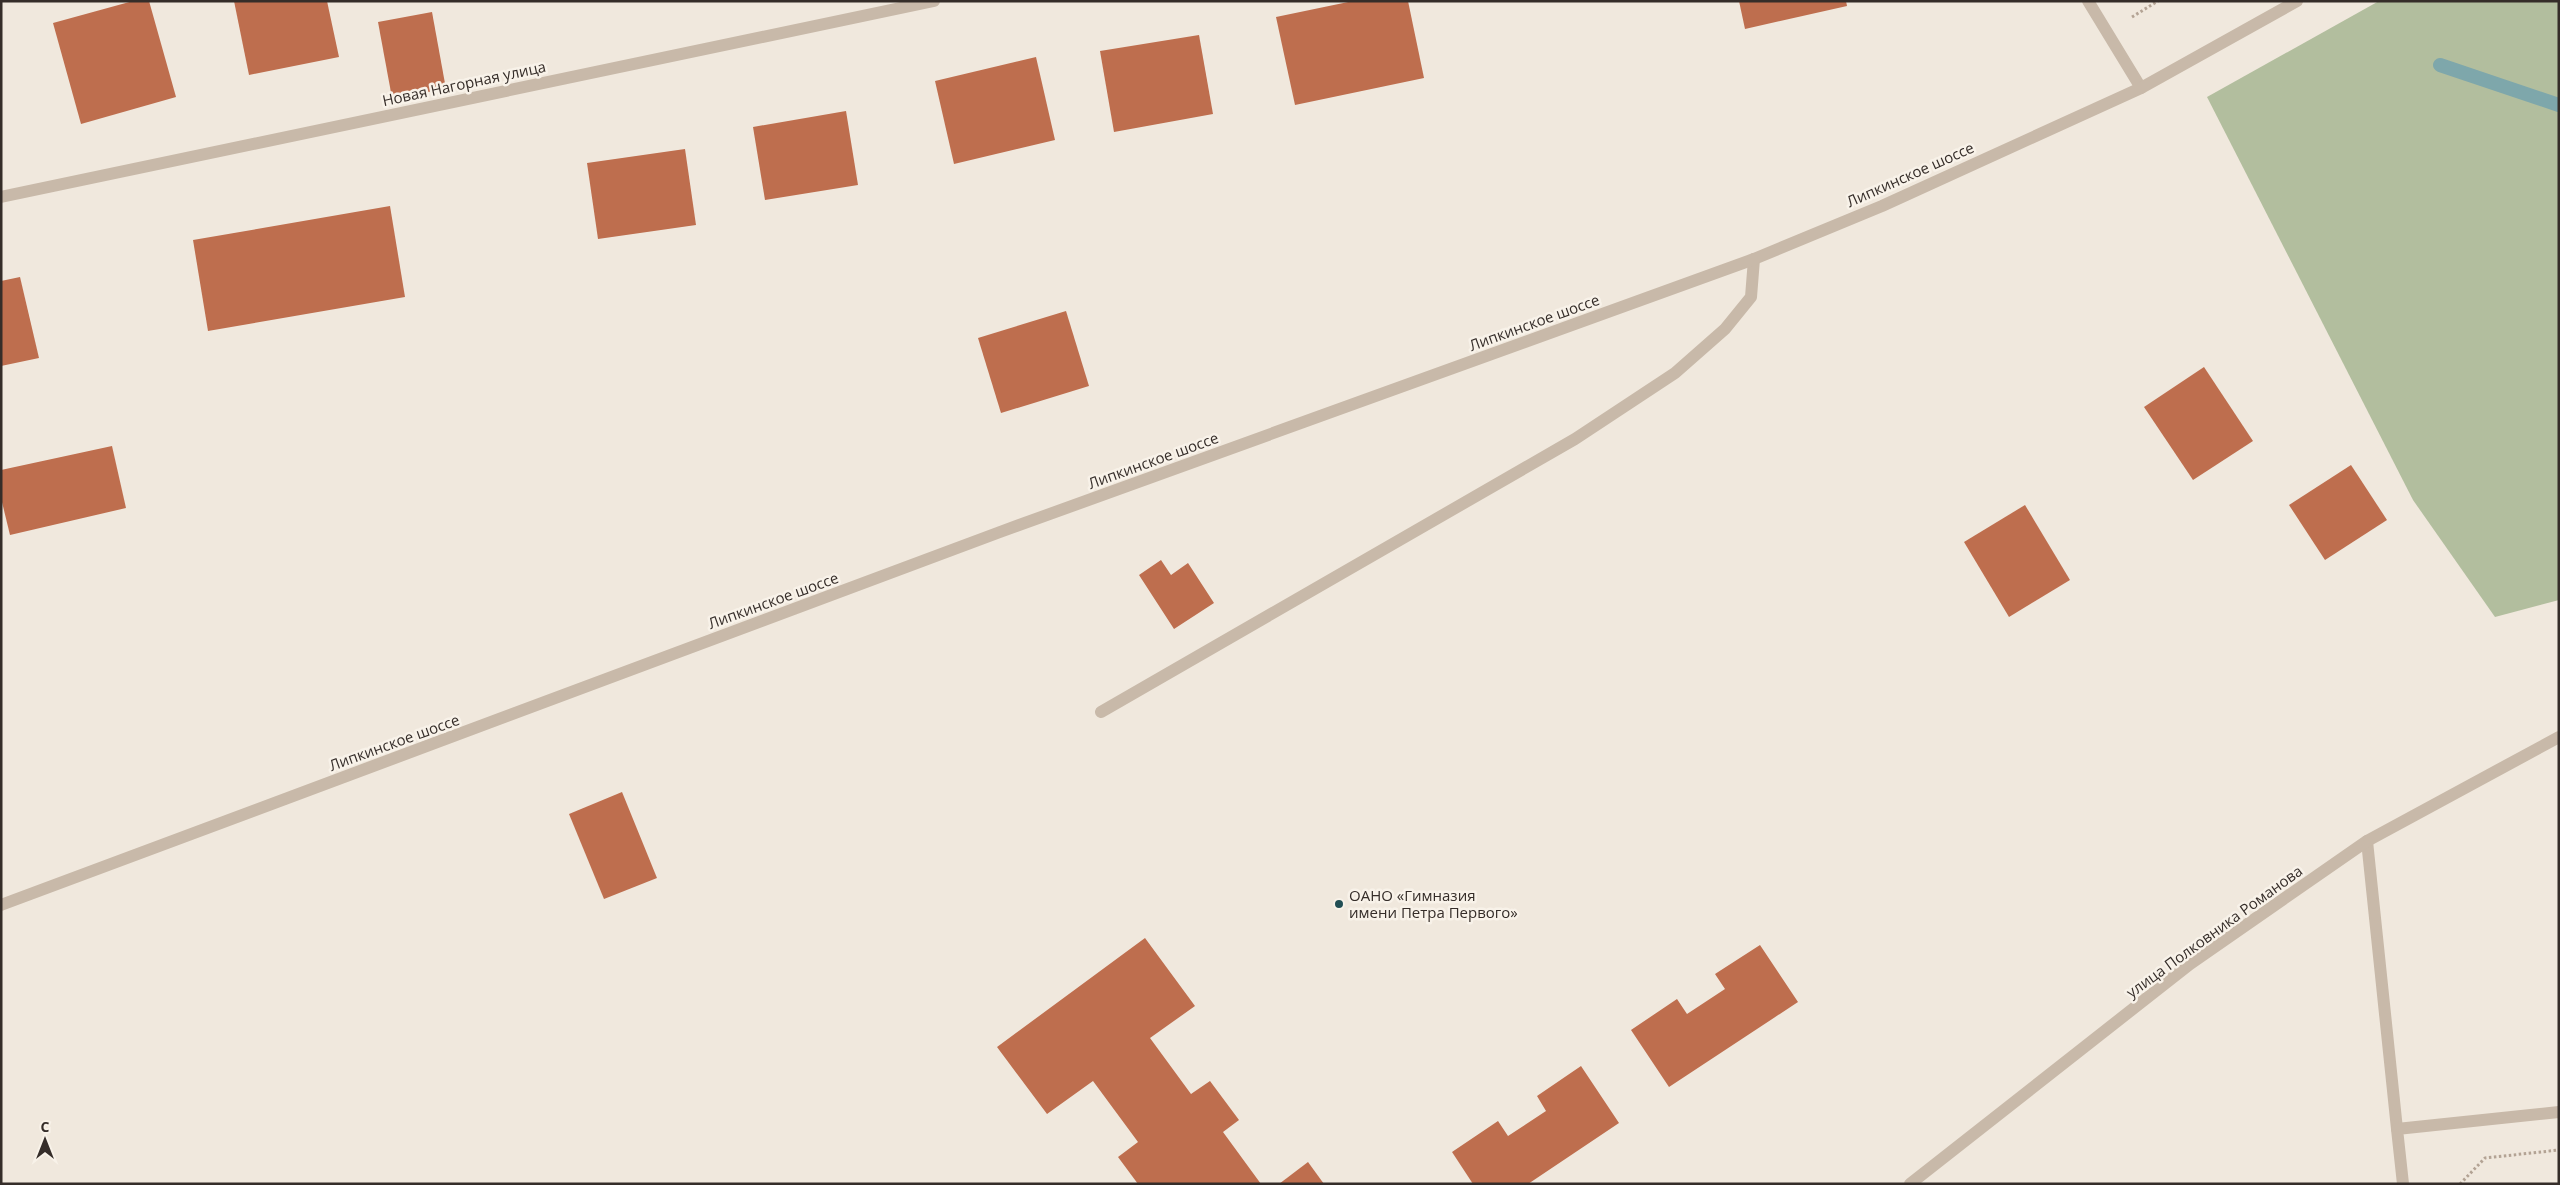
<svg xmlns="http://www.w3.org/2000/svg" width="2560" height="1185" viewBox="0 0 2560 1185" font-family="'Open Sans',sans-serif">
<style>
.green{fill:#b2be9e}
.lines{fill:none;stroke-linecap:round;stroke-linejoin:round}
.stream{stroke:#7ea7ab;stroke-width:14}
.building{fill:#be6e4e}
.path{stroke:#b3a394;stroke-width:3;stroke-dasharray:2.5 2.5;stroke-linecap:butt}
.service{stroke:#c8b9a9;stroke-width:12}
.minor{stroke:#c8b9a9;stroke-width:12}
.tertiary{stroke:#c8b9a9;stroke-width:12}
.poi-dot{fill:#214e54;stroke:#f8f2e9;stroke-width:2}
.labels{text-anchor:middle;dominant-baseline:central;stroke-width:5;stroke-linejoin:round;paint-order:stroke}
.street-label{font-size:15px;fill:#352d29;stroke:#f8f2e9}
.poi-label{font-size:15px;fill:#352d29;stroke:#f8f2e9;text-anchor:start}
</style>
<rect width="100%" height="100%" fill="#f0e8dd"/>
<path class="green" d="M2379 1H2559V600L2495 617 2413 500 2207 97Z"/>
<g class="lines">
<path class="stream" d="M2440 65 2559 105"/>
</g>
<g class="building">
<path d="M133 1H149L176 97 81 124 53 23Z"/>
<path d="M234 1H327L339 57 249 75Z"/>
<path d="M1353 1H1408L1424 78 1295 105 1276 17Z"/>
<path d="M1739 1H1846L1847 6 1745 29Z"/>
<path d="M432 12 446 89 392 98 378 22Z"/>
<path d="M1199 35 1213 114 1114 132 1100 51Z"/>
<path d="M1036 57 1055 140 954 164 935 81Z"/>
<path d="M846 111 858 185 765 200 753 127Z"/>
<path d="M685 149 696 225 598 239 587 163Z"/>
<path d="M390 206 405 297 208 331 193 240Z"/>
<path d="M20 277 39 358 1 366V281Z"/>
<path d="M1066 311 1089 386 1001 413 978 338Z"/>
<path d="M2204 367 2253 441 2193 480 2144 407Z"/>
<path d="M112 446 126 508 10 535 1 498V470Z"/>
<path d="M2351 465 2387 520 2325 560 2289 505Z"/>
<path d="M2025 505 2070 580 2009 617 1964 542Z"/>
<path d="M1161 560 1171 575 1188 563 1214 603 1174 629 1139 575Z"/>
<path d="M622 792 657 878 604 899 569 814Z"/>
<path d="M1145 938 1195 1006 1150 1038 1191 1094 1210 1081 1239 1120 1223 1132 1261 1184H1138L1118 1157 1138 1142 1093 1081 1047 1114 997 1047Z"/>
<path d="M1760 945 1798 1002 1669 1087 1631 1030 1677 999 1687 1014 1725 989 1715 974Z"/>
<path d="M1581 1066 1619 1123 1528 1184H1473L1452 1152 1498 1121 1508 1136 1546 1111 1537 1096Z"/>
<path d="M1308 1162 1324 1184H1279Z"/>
</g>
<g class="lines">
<g class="path">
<path d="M2132 17 2158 1"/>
<path d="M2460 1184 2485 1158 2559 1150"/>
</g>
<g class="service">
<path d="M1101 712 1575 439 1675 373 1725 329 1751 297 1754 259"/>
<path d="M2367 841 2397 1129"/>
<path d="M2403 1184 2397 1129 2559 1112"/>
</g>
<g class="minor">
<path d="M2088 1 2141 88"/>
<path d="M1 197 934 1"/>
<path d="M1910 1184 2190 964 2367 841 2559 737"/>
</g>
<path class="tertiary" d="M1 905 1000 532 1754 259 1882 206 2141 88 2297 1"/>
</g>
<circle class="poi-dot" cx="1339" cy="904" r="5"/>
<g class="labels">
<g class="street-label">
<text transform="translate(464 83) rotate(-12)">Новая Нагорная улица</text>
<text transform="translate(1910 174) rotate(-24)">Липкинское шоссе</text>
<text transform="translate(1534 322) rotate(-20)">Липкинское шоссе</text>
<text transform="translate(1153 460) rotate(-20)">Липкинское шоссе</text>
<text transform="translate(773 600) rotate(-20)">Липкинское шоссе</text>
<text transform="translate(394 742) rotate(-20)">Липкинское шоссе</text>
<text transform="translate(2214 931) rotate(-36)">улица Полковника Романова</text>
</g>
<g class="poi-label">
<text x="1349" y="895">ОАНО «Гимназия<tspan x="1349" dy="17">имени Петра Первого»</tspan></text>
</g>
</g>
<rect width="2560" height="1185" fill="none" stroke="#352d29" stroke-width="5"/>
<g transform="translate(45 1140)" stroke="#f8f2e9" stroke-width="4" paint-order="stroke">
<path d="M0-4L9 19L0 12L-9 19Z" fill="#352d29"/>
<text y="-8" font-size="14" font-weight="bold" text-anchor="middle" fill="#352d29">С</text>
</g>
</svg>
